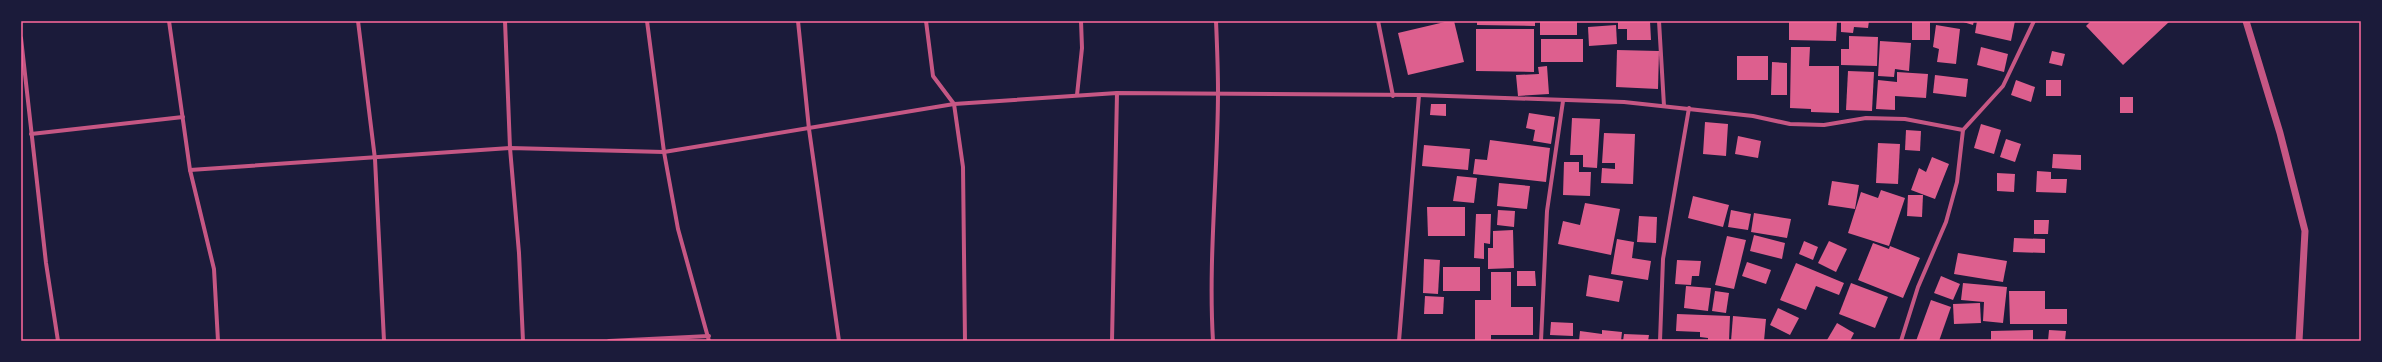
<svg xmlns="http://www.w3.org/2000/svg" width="2382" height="362" viewBox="0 0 2382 362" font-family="'IBM Plex Sans',sans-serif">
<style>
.building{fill:#dd5f8e}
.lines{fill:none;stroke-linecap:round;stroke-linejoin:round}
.minor{stroke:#c65784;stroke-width:4}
.tertiary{stroke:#c65784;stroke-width:7}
.neatline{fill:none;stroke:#ff6b9d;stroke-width:1.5}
</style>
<rect width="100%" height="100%" fill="#1b1b3a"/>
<g class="building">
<path d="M1449 21H1454L1464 62 1408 75 1398 33Z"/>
<path d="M1477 21H1535V26L1477 25Z"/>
<rect x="1540" y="21" width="37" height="14"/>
<path d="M1618 21H1650L1651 40H1627V29H1618Z"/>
<path d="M1789 21H1837L1836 41 1789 40Z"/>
<path d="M1841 21H1869L1868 28 1854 27 1853 33 1841 32Z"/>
<rect x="1912" y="21" width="18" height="19"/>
<path d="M1960 21H1974L1973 25Z"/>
<path d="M1977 21H2015L2011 41 1975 33Z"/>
<path d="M2091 21H2170L2123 65 2086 26Z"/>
<path d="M1616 25 1617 44 1589 46 1588 27Z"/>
<path d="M1936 25 1960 29 1956 64 1937 62 1939 49 1933 47Z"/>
<path d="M1476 29H1534V72L1476 71Z"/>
<path d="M1849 36 1878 37 1877 66 1841 65V49H1849Z"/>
<rect x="1541" y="39" width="42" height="23"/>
<path d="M1880 41 1911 43 1909 71 1895 69 1894 77 1878 76Z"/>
<path d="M1791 47H1810L1809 66H1839V113L1811 112V109L1790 108Z"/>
<path d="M1981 47 2008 54 2004 72 1977 65Z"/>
<path d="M1617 50 1659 51 1658 89 1616 87Z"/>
<path d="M2052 51 2065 54 2062 66 2049 63Z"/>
<rect x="1737" y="56" width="31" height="24"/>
<path d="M1772 62 1787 63V95H1771Z"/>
<path d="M1547 66 1549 94 1518 96 1516 75 1539 74 1538 67Z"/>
<path d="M1848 71 1874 72 1872 111 1846 110Z"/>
<path d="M1897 72 1928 74 1926 98 1895 96V110L1876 109 1878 80 1897 82Z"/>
<path d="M1935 75 1968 79 1966 97 1933 93Z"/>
<path d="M2016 80 2035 87 2031 102 2011 95Z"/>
<rect x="2046" y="80" width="15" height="16"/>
<rect x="2120" y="97" width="13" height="16"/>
<path d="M1431 104H1446V116L1430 115Z"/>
<path d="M1529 113 1555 117 1551 144 1533 141 1535 130 1526 128Z"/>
<path d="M1572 118 1600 119 1597 168 1583 167V155H1570Z"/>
<path d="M1705 122 1728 124 1726 156 1703 154Z"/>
<path d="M1981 124 2001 130 1994 154 1974 148Z"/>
<path d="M1906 130 1921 131 1920 151 1905 150Z"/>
<path d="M1604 133 1635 134 1633 184 1601 183 1602 168 1615 169V163H1602Z"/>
<path d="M1738 136 1761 141 1758 158 1735 154Z"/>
<path d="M2006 139 2021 144 2015 162 2000 157Z"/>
<path d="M1490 140 1550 148 1546 182 1473 174 1475 159 1487 160Z"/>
<path d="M1878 143 1900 144 1898 184 1876 183Z"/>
<path d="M1424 145 1470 149 1468 170 1422 166Z"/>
<path d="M2053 154 2081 155V170L2052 168Z"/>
<path d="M1932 157 1949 164 1935 199 1911 190 1919 168 1926 172Z"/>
<path d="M1564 162H1579V172H1591L1590 196 1563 195Z"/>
<path d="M2037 171 2051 172V179H2067L2066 193 2036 192Z"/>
<path d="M1997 173 2015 174 2014 192 1997 191Z"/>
<path d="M1457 176 1477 178 1474 203 1453 201Z"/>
<path d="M1832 181 1859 185 1855 209 1828 205Z"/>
<path d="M1499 183 1530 186 1527 209 1497 206Z"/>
<path d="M1881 190 1905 198 1889 246 1848 233 1861 192 1878 198Z"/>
<path d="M1908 195H1923L1922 217 1907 216Z"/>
<path d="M1693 196 1729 205 1723 227 1688 218Z"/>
<path d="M1585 203 1620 209 1611 255 1558 244 1563 221 1580 225Z"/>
<path d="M1427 207H1465V236H1428Z"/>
<path d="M1498 210 1515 211 1514 227 1497 225Z"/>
<path d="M1731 210 1751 214 1748 230 1728 227Z"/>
<path d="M1754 213 1791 219 1787 238 1751 232Z"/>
<path d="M1476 214H1491L1490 244 1484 243V259L1474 258Z"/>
<path d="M1639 216 1657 217 1656 243 1637 242Z"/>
<path d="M2034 220H2049L2048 234H2034Z"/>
<path d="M1513 230 1514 268 1488 269V248H1493V231Z"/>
<path d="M1754 235 1785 243 1782 259 1750 251Z"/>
<path d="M1727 236 1746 240 1734 289 1715 285Z"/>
<path d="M2014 238 2045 239V253L2013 252Z"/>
<path d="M1617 239 1634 242 1632 258 1651 261 1648 280 1611 274Z"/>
<path d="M1804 241 1818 247 1813 260 1799 254Z"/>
<path d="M1829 241 1847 249 1836 272 1818 263Z"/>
<path d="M1873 243 1889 249 1890 246 1920 258 1903 298 1858 280Z"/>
<path d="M1958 253 2007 261 2003 282 1954 274Z"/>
<path d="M1424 259 1440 260 1438 294 1423 293Z"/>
<path d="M1677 260 1701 261 1699 276H1692L1691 285 1675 284Z"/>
<path d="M1747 262 1771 270 1766 284 1742 276Z"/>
<path d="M1796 263 1844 283 1839 295 1816 286 1806 310 1780 300Z"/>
<rect x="1443" y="267" width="37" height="24"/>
<path d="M1517 271H1535L1536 286H1517Z"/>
<path d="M1491 272H1511V307H1533V335H1491V341H1475V300H1491Z"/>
<path d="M1589 275 1623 281 1619 302 1586 296Z"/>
<path d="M1941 276 1960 284 1953 300 1934 293Z"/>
<path d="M1851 283 1888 297 1875 328 1839 314Z"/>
<path d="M1963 283 2007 287 2003 323 1983 321 1984 302 1961 300Z"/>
<path d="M1686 286 1711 288 1708 311 1684 308Z"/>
<path d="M1715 291 1729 293 1726 313 1712 311Z"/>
<path d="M2009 291H2045V309H2067V324H2010Z"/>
<path d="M1425 296 1444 297 1443 314H1424Z"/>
<path d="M1931 300 1951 307 1939 341H1916Z"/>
<path d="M1980 303 1981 323 1954 324 1953 304Z"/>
<path d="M1778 308 1799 318 1790 335 1770 325Z"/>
<path d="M1677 314 1730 316 1729 341H1708V338L1700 337V332L1676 331Z"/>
<path d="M1733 316 1766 319 1764 341H1731Z"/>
<path d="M1551 322 1573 323V336L1550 335Z"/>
<path d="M1837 323 1854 333 1850 341 1827 340Z"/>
<path d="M1602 330 1622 332 1621 341H1579L1580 331 1602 334Z"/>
<path d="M2033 330V341H1991V331Z"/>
<path d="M2049 330 2066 331 2065 341H2048Z"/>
<path d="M1624 334 1649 335 1648 341H1623Z"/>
</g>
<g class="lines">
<g class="minor">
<path d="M169 21 190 170 214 269 218 341"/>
<path d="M358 21 375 159 384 341"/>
<path d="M505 21 510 148 519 253 523 341"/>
<path d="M647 21 664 152 678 229 709 341"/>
<path d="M798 21 809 129 839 341"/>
<path d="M926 21 933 76 954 104 963 167 965 341"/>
<path d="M1378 21 1393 96"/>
<path d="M1659 21 1664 106"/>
<path d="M21 38 46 263 58 341"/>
<path d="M1077 95 1082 48 1081 21"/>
<path d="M31 134 183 117"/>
<path d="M190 170 510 148 664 152 954 104 1117 93 1419 95 1624 102 1753 116 1790 124 1824 125 1866 118 1905 119 1963 130"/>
<path d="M609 341 709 336"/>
<path d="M1112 341 1117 93"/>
<path d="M1213 341C1208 258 1218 174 1218 91 1218 68 1217 44 1216 21"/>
<path d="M1399 341 1419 95"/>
<path d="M1541 341 1547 211 1563 101"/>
<path d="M1660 341 1663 259 1689 108"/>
<path d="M1901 341 1918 287 1946 222 1957 182 1963 130 2003 86 2034 21"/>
</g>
<path class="tertiary" d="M2246 21 2280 133 2305 231 2299 341"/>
</g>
<rect width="2382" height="362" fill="none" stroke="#1b1b3a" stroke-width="44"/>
<rect x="22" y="22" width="2338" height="318" class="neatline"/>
</svg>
